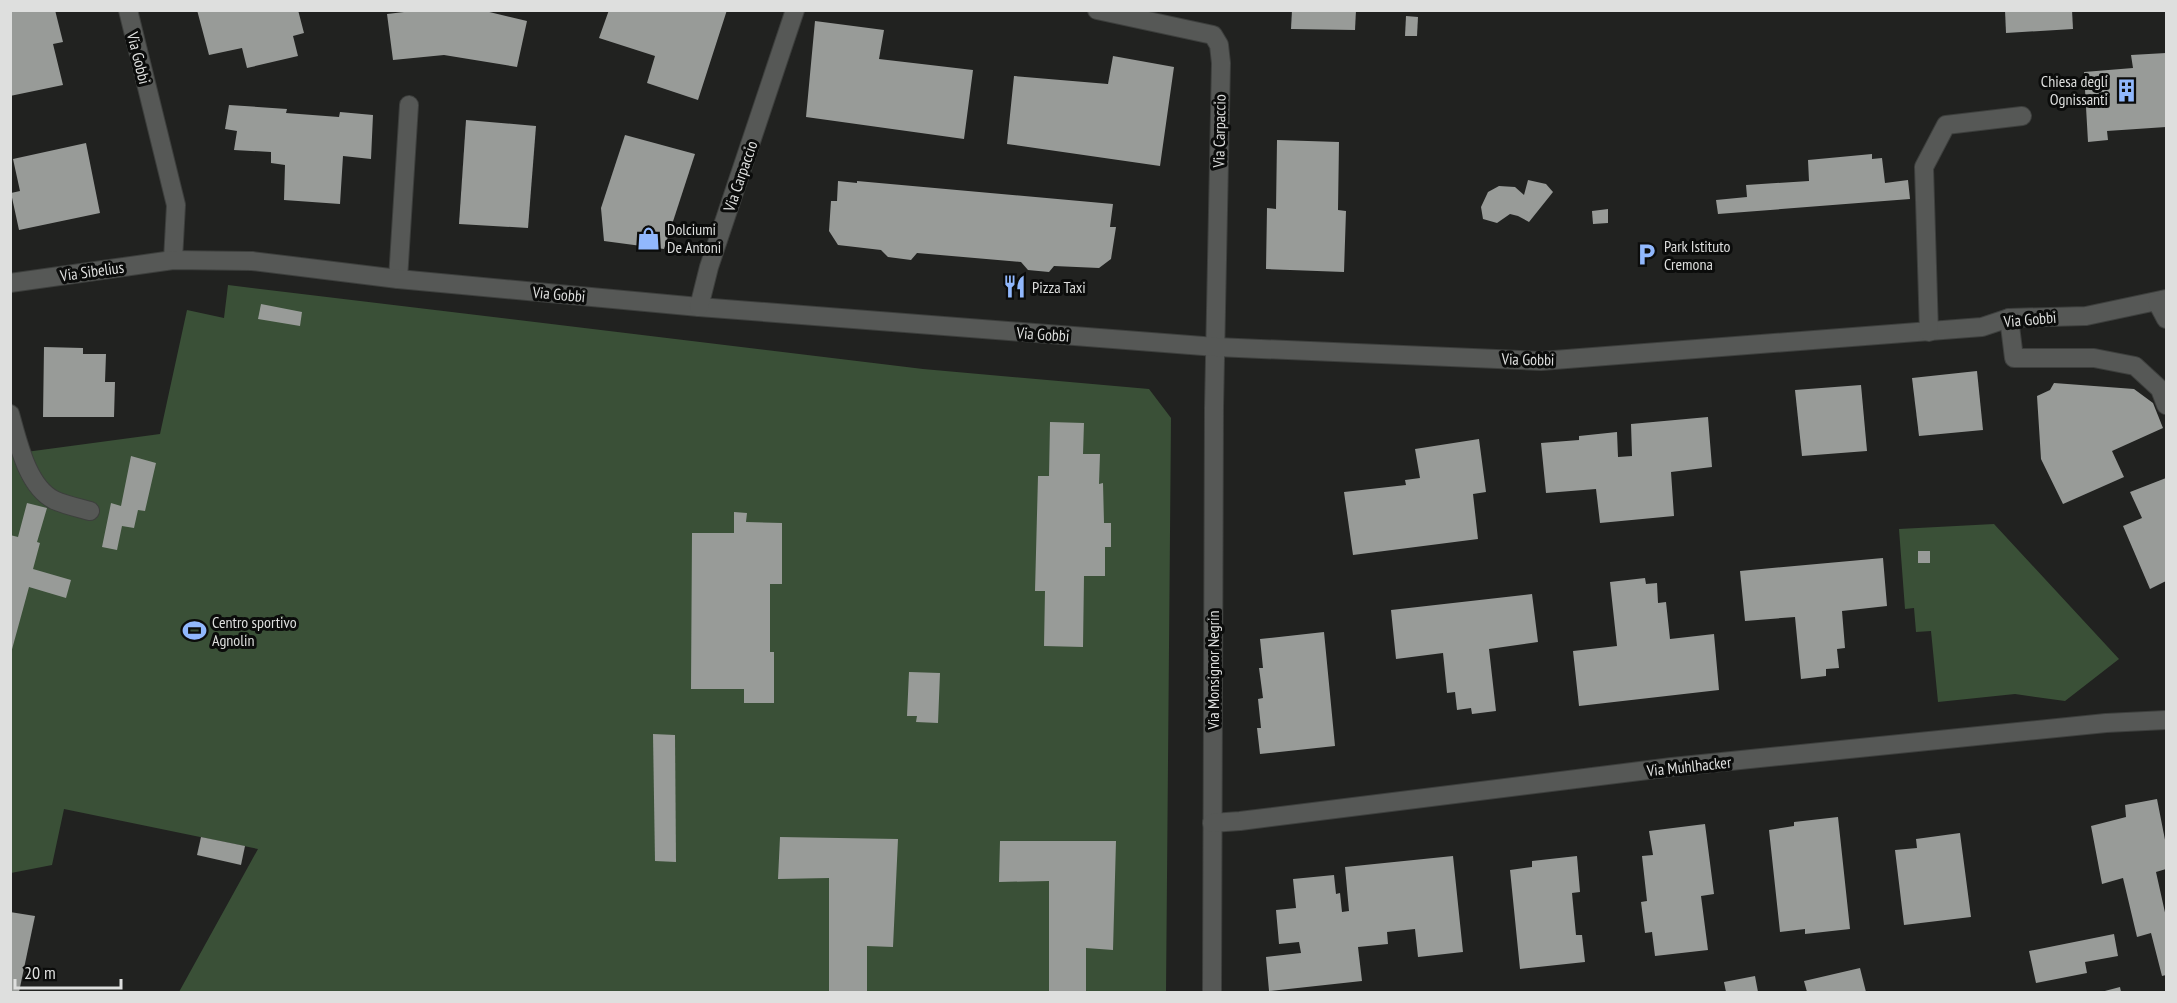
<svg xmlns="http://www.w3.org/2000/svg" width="2177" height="1003" viewBox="0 0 2177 1003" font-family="'PT Sans Narrow',sans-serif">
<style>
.green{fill:#3a5037}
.building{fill:#989b98}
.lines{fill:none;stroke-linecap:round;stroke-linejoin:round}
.minor-casing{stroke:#3d3f3d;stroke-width:20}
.minor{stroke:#565856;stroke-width:18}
.labels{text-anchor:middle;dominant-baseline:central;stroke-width:6;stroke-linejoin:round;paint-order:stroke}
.street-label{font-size:16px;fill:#dedfde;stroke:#0b0c0b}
.poi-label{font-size:16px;fill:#dedfde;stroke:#0b0c0b;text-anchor:start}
</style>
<rect width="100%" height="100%" fill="#212220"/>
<g class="green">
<path d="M228 285 923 369 1149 389 1171 418 1166 992H179L258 849 64 809 52 865 11 873V454L160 434 187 310 224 318Z"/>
<path d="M1994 524 2119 659 2065 701 2015 694 1938 702 1931 631 1916 632 1914 608 1905 609 1899 529Z"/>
</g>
<g class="building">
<path d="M10 10H55L63 42 53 44 63 85 10 96Z"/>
<path d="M197 10H298L304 33 293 36 298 56 247 68 242 48 209 55Z"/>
<path d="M421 10H481L527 21 517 67 444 55 393 60 387 14Z"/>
<path d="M609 10H727L698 100 647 83 655 56 599 38Z"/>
<path d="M1292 10H1356L1355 30 1291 29Z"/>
<path d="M2005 10H2072L2073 29 2006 33Z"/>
<path d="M1406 16 1418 17 1417 36H1405Z"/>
<path d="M815 21 884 30 879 59 973 70 964 139 806 117Z"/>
<path d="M2166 53V127L2107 131 2108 140 2088 142 2084 72 2133 68 2131 55Z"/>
<path d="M1113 56 1174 67 1160 166 1007 144 1014 76 1108 84Z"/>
<path d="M229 105 287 109 286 113 339 117 340 112 373 115 371 159 343 156 340 204 284 200 285 165 271 163V152L234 150 237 131 225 129Z"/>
<path d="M466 120 536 126 528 228 459 224Z"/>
<path d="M625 135 695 154 664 249 604 241 601 208Z"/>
<path d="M1277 140 1339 142 1338 210 1346 211 1344 272 1266 269 1267 208 1276 209Z"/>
<path d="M86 143 100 213 19 230 11 193 20 191 13 159Z"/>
<path d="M1872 154V159L1882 158 1885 183 1908 180 1910 199 1718 214 1716 200 1747 197 1746 185 1809 181 1808 160Z"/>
<path d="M1528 180 1546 184 1553 192 1529 222 1518 216 1510 214 1497 223 1483 219 1481 207 1488 192 1499 186 1515 187 1524 195Z"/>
<path d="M838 181 857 183V181L1113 204 1110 227H1116L1111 259 1099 268 1054 266 1049 272 1028 270 1021 262 917 253 911 260 888 257 881 250 838 245 829 231 831 201H837Z"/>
<path d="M1608 209V223L1593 224 1592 211Z"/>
<path d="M261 304 302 312 300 326 258 319Z"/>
<path d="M44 347 83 348V354H106L105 382H115L114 417H43Z"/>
<path d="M1977 371 1983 430 1919 436 1912 378Z"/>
<path d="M2054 383 2134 389 2153 403 2163 428 2112 451 2124 477 2063 504 2041 459 2037 396 2050 390Z"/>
<path d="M1861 385 1867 451 1802 456 1795 390Z"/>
<path d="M1708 417 1712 467 1671 472 1674 516 1600 523 1596 489 1546 493 1541 443 1579 440V436L1617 432 1618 457 1632 456 1631 424Z"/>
<path d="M1050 422 1084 423 1083 454H1100L1099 484 1103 483 1104 523H1111V547H1105V576H1084L1083 647 1044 646 1045 591H1035L1038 476H1049Z"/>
<path d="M1479 439 1486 492 1473 494 1478 539 1353 555 1344 492 1406 485 1405 480 1420 478 1415 449Z"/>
<path d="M131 456 156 463 145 511 138 510 134 528 122 526 117 550 102 547 111 503 121 506Z"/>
<path d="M2166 478V581L2150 589 2123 526 2142 518 2130 492Z"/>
<path d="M27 503 47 508 37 542 40 543 33 569 71 580 66 598 29 587 11 653 10 535 18 537Z"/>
<path d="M734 512 747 513 746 522 782 523V584H770V652H774V703H744V689H691L692 533H734Z"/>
<rect x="1918" y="551" width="12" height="12"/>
<path d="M1883 558 1887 606 1842 611 1845 648 1837 649 1839 668 1826 669V676L1801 679 1795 617 1745 621 1740 571Z"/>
<path d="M1645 578 1646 584 1657 583 1658 603 1666 602 1670 639 1714 634 1719 690 1579 706 1573 651 1617 646 1610 582Z"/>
<path d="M1532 594 1538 642 1489 649 1496 711 1472 714 1471 708 1457 710 1455 692 1447 693 1443 653 1396 659 1391 610Z"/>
<path d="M1324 632 1335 746 1260 754 1257 728H1261L1258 699 1263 698 1259 668H1263L1260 639Z"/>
<path d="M909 672 940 673 938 723 916 722 917 716H907Z"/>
<path d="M653 734 675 735 676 862 655 861Z"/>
<path d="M2157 799 2166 845V869L2156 872 2166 917V975L2162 976 2151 933 2137 937 2123 878 2102 884 2091 826 2126 817 2125 805Z"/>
<path d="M1838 817 1850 929 1805 934V929L1780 932 1769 830 1794 826V822Z"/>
<path d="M1705 824 1714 894 1701 896 1708 950 1655 956 1652 932 1645 933 1641 902 1647 901 1642 856 1653 855 1649 831Z"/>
<path d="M1960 833 1971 917 1904 925 1895 850 1917 848 1916 839Z"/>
<path d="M201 837 245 846 241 865 197 855Z"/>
<path d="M780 837 898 839 893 947 867 946V992H829V878L778 879Z"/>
<path d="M1000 841H1116L1113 950 1086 948V992H1049V881L999 882Z"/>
<path d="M1453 856 1463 952 1418 957 1415 929 1387 932 1388 944 1358 947 1362 981 1269 991 1266 957 1301 953 1299 942 1279 944 1276 910 1296 908 1293 879 1334 875 1336 894 1340 893 1342 912 1349 911 1345 867Z"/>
<path d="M1577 856 1580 892 1572 893 1576 935H1582L1585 962 1520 969 1510 870 1532 867V861Z"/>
<path d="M10 912 35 916 19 992H10Z"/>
<path d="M2114 934 2118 956 2085 962 2087 973 2036 983 2029 951Z"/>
<path d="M1860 968 1866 992H1807L1804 981Z"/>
<path d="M1755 976 1758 992H1726L1724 982Z"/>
<path d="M2120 987 2121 992H2101Z"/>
</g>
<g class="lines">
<defs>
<g id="minor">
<path d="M128 10 176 205 173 260"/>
<path d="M1097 10 1213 35 1219 45 1221 63 1214 408 1212 992"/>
<path d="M398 279 409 105"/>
<path d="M10 283 173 260 252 261 398 279 699 307 1216 347 1541 361 1982 327 2009 318 2086 316 2166 299"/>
<path d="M2157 302 2166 319"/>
<path d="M699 307 709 267 795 10"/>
<path d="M2009 318 2014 358H2094L2135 366 2160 389 2166 405"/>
<path d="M1929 332 1924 167 1946 125 2022 116"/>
<path d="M10 414C18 442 27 486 54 500 65 505 79 508 90 511"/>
<path d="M1212 823 1240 821 1672 767 2106 723 2166 720"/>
</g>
</defs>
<use href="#minor" class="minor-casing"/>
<use href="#minor" class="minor"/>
</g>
<defs>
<symbol id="building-bare" viewBox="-9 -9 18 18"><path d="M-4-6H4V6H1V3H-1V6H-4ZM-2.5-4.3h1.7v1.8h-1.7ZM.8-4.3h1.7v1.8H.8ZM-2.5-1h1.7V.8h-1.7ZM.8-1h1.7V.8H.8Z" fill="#91b8fd" stroke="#0b0c0b" stroke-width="2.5" paint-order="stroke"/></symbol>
<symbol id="shop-bare" viewBox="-9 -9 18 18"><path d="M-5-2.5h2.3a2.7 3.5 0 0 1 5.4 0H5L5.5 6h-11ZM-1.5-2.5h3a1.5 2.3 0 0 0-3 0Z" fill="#91b8fd" stroke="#0b0c0b" stroke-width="2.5" paint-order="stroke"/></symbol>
<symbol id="parking-bare" viewBox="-9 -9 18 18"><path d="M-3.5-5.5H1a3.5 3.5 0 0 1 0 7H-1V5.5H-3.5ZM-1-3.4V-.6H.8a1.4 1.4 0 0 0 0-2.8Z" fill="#91b8fd" stroke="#0b0c0b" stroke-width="2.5" paint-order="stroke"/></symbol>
<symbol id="restaurant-bare" viewBox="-9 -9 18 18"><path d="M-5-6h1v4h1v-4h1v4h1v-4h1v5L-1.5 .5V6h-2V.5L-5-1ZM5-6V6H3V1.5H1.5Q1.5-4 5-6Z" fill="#91b8fd" stroke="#0b0c0b" stroke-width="2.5" paint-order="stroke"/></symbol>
<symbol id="stadium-bare" viewBox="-9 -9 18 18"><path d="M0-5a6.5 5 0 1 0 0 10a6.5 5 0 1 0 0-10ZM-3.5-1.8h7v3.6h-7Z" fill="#91b8fd" stroke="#0b0c0b" stroke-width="2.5" paint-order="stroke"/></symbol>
</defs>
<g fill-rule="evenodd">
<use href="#building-bare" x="2110" y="74" width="33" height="33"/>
<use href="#shop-bare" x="632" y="222" width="33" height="33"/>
<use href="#parking-bare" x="1630" y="238" width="33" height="33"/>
<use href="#restaurant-bare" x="998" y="270" width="33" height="33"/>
<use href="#stadium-bare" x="178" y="614" width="33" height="33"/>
</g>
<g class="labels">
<g class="street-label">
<text transform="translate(139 58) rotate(76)">Via Gobbi</text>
<text transform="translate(1219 131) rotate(-89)">Via Carpaccio</text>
<text transform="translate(740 176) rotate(-71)">Via Carpaccio</text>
<text transform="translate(92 271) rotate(-8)">Via Sibelius</text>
<text transform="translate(559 294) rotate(5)">Via Gobbi</text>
<text transform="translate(2030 319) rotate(-5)">Via Gobbi</text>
<text transform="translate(1043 334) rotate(4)">Via Gobbi</text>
<text transform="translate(1528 359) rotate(1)">Via Gobbi</text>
<text transform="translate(1213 670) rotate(-90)">Via Monsignor Negrin</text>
<text transform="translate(1689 766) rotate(-6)">Via Muhlhacker</text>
</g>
<g class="poi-label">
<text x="2108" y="81" text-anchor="end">Chiesa degli<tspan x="2108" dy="18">Ognissanti</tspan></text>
<text x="667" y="229">Dolciumi<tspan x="667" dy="18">De Antoni</tspan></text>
<text x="1664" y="246">Park Istituto<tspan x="1664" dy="18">Cremona</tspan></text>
<text x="1032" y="287">Pizza Taxi</text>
<text x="212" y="622">Centro sportivo<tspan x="212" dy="18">Agnolin</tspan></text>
</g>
</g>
<rect width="2177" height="1003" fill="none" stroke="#dedfde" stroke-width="24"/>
<path d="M15 979v9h106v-9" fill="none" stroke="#dedfde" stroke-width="3"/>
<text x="24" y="979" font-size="18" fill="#dedfde" stroke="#0b0c0b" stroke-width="4.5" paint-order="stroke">20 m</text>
</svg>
